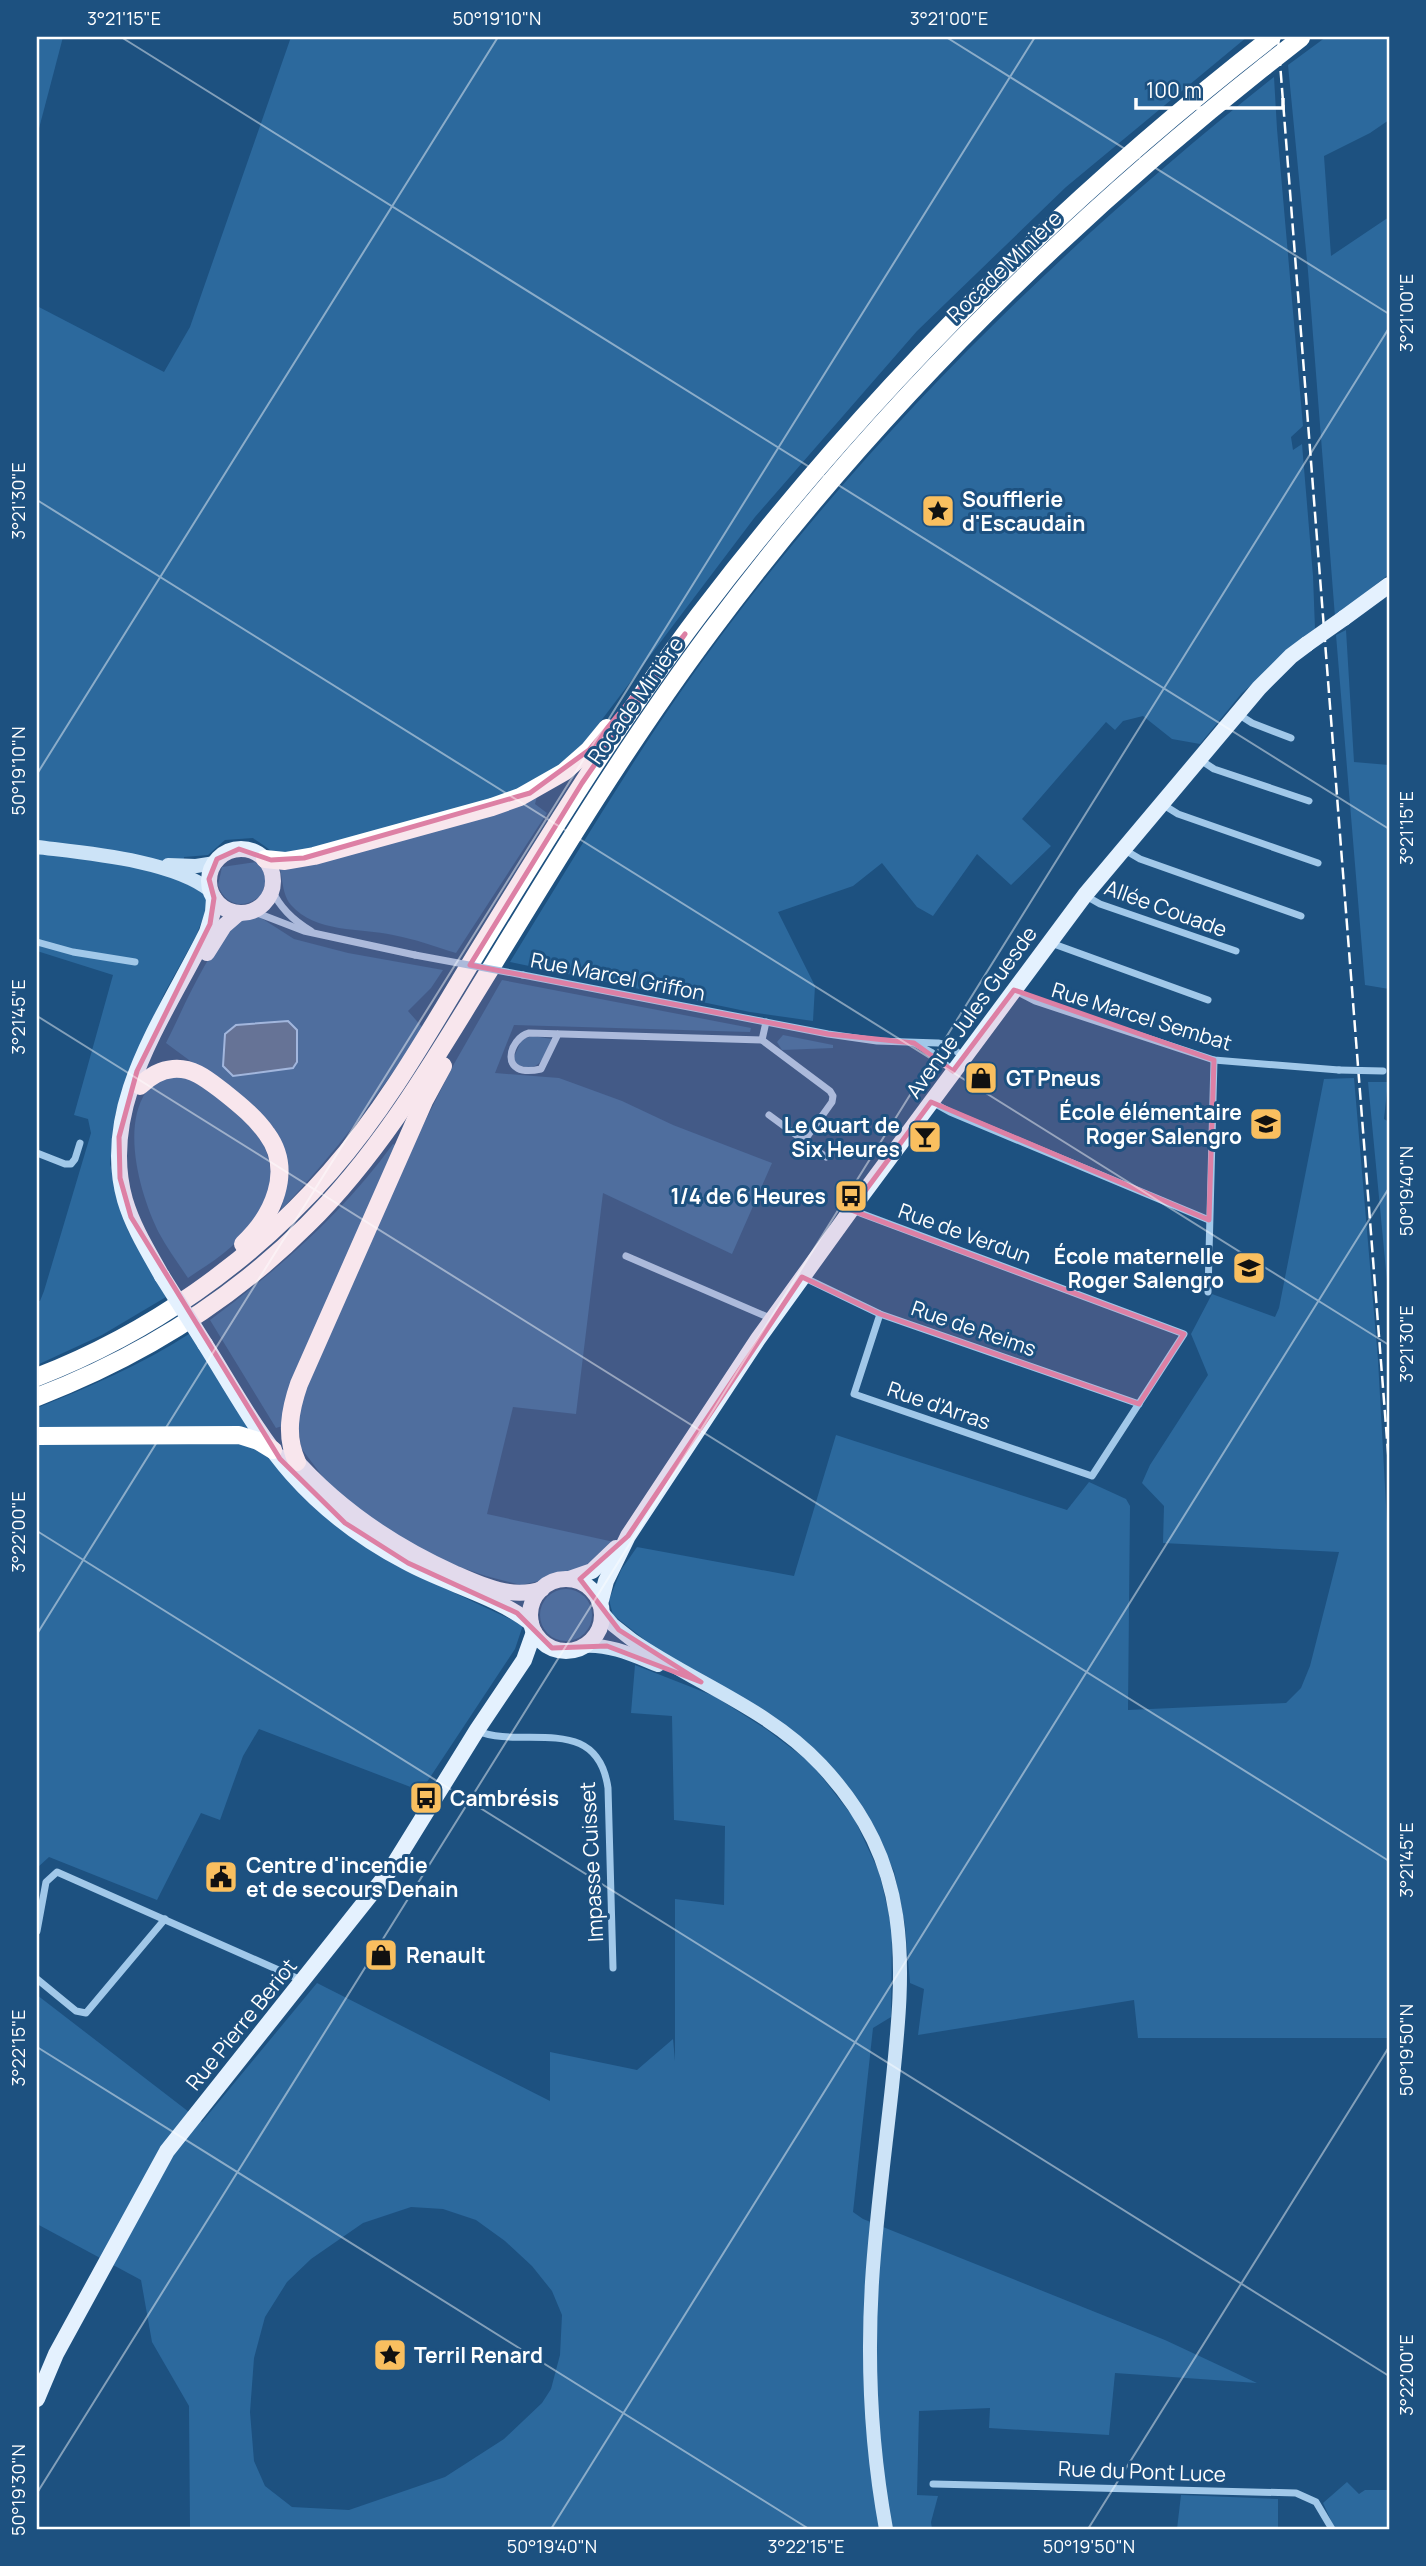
<svg xmlns="http://www.w3.org/2000/svg" width="1426" height="2566" viewBox="0 0 1426 2566" font-family="Manrope,sans-serif">
<style>
.green{fill:#2c699d;fill-rule:evenodd}
.water{fill:#497093;stroke:#94c4eb;stroke-width:2}
.lines{fill:none;stroke-linecap:round;stroke-linejoin:round}
.minor{stroke:#a1c8e9;stroke-width:7}
.secondary{stroke:#cce3f7;stroke-width:14}
.primary{stroke:#e4f1fe;stroke-width:16}
.motorway{stroke:#fff;stroke-width:18}
.rail{stroke:#fff;stroke-width:2.5;stroke-dasharray:12 5;stroke-linecap:butt}
.minor-bridge{stroke:#a1c8e9;stroke-width:7}
.primary-bridge{stroke:#e4f1fe;stroke-width:16}
.motorway-bridge{stroke:#fff;stroke-width:18}
.marked{fill:#dd80a5;fill-opacity:0.2;stroke:#dd80a5;stroke-width:5;stroke-linejoin:round}
.ticks{fill:none;stroke:#fff;stroke-width:2;stroke-opacity:0.45}
.labels{text-anchor:middle;dominant-baseline:central;stroke-width:6;stroke-linejoin:round;paint-order:stroke}
.street-label{font-size:21px;fill:#fff;stroke:#1d5180}
.poi-label{font-size:21px;font-weight:bold;fill:#fff;stroke:#1d5180;text-anchor:start}
.neatline{fill:none;stroke:#fff;stroke-width:2.5}
.ticks-label{font-size:18px;text-anchor:middle;fill:#fff}
</style>
<rect width="100%" height="100%" fill="#1d5180"/>
<g class="green">
<path d="M37 37H63L37 136Z"/>
<path d="M291 37H1247L1066 187 917 331 755 517 585 742 541 781 535 804 547 813 456 953C436 947 415 939 393 935 361 928 315 933 291 905 279 890 285 871 274 855 270 848 259 843 253 838L225 840 208 855 184 857 183 882 204 893 208 905 196 936 164 994 127 1078 115 1116 110 1164 128 1231 166 1297 102 1335 37 1365V1301H40L44 1291 91 1133 88 1119 74 1115 113 975 37 951V306L164 372 190 327Z"/>
<path d="M1326 37H1389V120L1370 133 1324 156 1331 256 1389 217V574L1335 617 1308 271 1288 65Z"/>
<path d="M1274 77 1277 129 1303 426 1291 437 1293 450 1302 444 1313 576 1315 629 1242 693 1200 744 1172 739 1143 716 1123 721 1115 730 1106 722 1022 819 1051 846 1011 885 977 854 933 916 917 907 882 863 853 886 778 912 815 986 813 1021 750 1012 510 962C580 848 648 732 729 625 885 419 1072 237 1274 77Z"/>
<path d="M1346 630 1354 762 1389 765V989L1365 985 1336 635Z"/>
<path d="M256 862C267 872 267 883 261 895 245 910 225 906 218 885L222 867Z"/>
<path d="M246 916H258L294 939 348 953 443 970 431 988 408 1011 423 1028C380 1093 335 1154 281 1210L289 1175 284 1150 274 1128 247 1103 166 1043C184 1008 213 935 246 916Z"/>
<path d="M502 980 751 1028 750 1032 514 1025 495 1073 559 1078 622 1101 673 1125 772 1163 732 1254 603 1193 576 1414 513 1407 487 1514 614 1542 588 1570 521 1585 486 1576 434 1558 382 1528 332 1489 301 1448 298 1421 276 1428 210 1320C279 1269 342 1214 393 1144L411 1149 454 1064Z"/>
<path d="M783 1035 833 1045V1048L782 1050 777 1042Z"/>
<path d="M533 1036 552 1039C542 1059 541 1074 515 1064L514 1057 522 1039Z"/>
<path d="M173 1075C180 1076 188 1076 194 1079 206 1084 225 1103 236 1112 288 1156 277 1204 231 1247 218 1259 202 1268 188 1278 178 1263 167 1248 159 1233 141 1197 121 1129 146 1092 152 1083 163 1080 173 1075Z"/>
<path d="M1354 1078 1378 1360 1389 1559V2038H1138L1134 2000 918 2035 924 1989 910 1983 905 1925 894 1871 868 1821 808 1743 767 1712 664 1655 613 1615 609 1600 621 1570 637 1547 794 1576 836 1435 1067 1510 1089 1482 1126 1499 1130 1506 1128 1710 1286 1703 1301 1688 1310 1666 1339 1552 1163 1543 1164 1506 1142 1483 1150 1465 1208 1375 1191 1334 1212 1294 1275 1317 1279 1308 1324 1079Z"/>
<path d="M1368 1082H1388L1384 1119 1389 1122V1302Z"/>
<path d="M189 1334 280 1467 412 1573 523 1625 515 1649 421 1791 259 1729 243 1756 220 1820 201 1813 157 1900 49 1857 37 1868V1408C89 1387 141 1365 189 1334Z"/>
<circle cx="566" cy="1615" r="26"/>
<path d="M635 1665 714 1696 766 1729 811 1763 854 1818 879 1872 892 1927 891 2017 873 2028 853 2212 863 2219 1165 2340 1257 2383 1115 2373 1109 2435 989 2428 990 2408 919 2411 917 2495 938 2496 931 2522 932 2529H190L189 2406 152 2342 141 2280 37 2224V1995L202 2122 317 1983 550 2101V2052L637 2070 673 2039 675 2061V1899L724 1905 725 1826 674 1820 672 1716 631 1713ZM411 2207 443 2209 476 2220 505 2241 532 2266 552 2291 562 2315 560 2355 551 2389 542 2403 504 2439 445 2477 349 2510 292 2507 265 2486 254 2461 250 2412 254 2358 265 2317 287 2282 311 2259 363 2223Z"/>
<path d="M1347 2482 1359 2494 1365 2490H1389V2529H1335L1323 2503Z"/>
<path d="M1181 2495 1278 2499V2529H1177Z"/>
</g>
<path class="water" d="M288 1021 297 1030V1062L293 1068 233 1076 223 1066 225 1034 236 1025Z"/>
<g class="lines">
<g class="minor">
<path d="M1238 714 1252 723 1291 738"/>
<path d="M1199 759 1214 769 1309 801"/>
<path d="M1162 804 1178 814 1318 863"/>
<path d="M1123 849 1140 859 1301 916"/>
<path d="M272 890C280 908 294 921 311 931"/>
<path d="M1086 896 1100 904 1236 951"/>
<path d="M252 911 304 931 415 955"/>
<path d="M37 942 73 952 135 962"/>
<path d="M1051 943 1208 1000"/>
<path d="M523 975 828 1034 877 1041 938 1043 948 1045 964 1057"/>
<path d="M1014 990 1035 1001 1214 1060 1339 1070"/>
<path d="M766 1022 762 1040 830 1091 833 1096 832 1102 804 1141"/>
<path d="M558 1034 541 1069C497 1079 509 1038 529 1033L762 1040"/>
<path d="M914 1043 931 1052 953 1071"/>
<path d="M932 1102 950 1112 1209 1220"/>
<path d="M769 1115 826 1157"/>
<path d="M37 1153 65 1164H71L75 1159 80 1143"/>
<path d="M852 1210 1184 1334 1092 1476 854 1394 880 1314"/>
<path d="M626 1256 772 1319"/>
<path d="M803 1277 880 1314 1139 1404"/>
<path d="M1208 1292 1214 1060"/>
<path d="M477 1731C524 1750 597 1712 608 1788L613 1968"/>
<path d="M37 1931 46 1882 57 1872 301 1980"/>
<path d="M37 1979 76 2011 86 2013 165 1919"/>
<path d="M933 2484 1296 2493 1316 2502 1332 2529"/>
</g>
<g class="secondary">
<path d="M37 847C85 853 173 860 211 891"/>
<path d="M168 865 196 866 215 863"/>
<path d="M601 1611 613 1625 632 1640C694 1683 769 1709 821 1765 914 1864 905 1962 892 2087 885 2152 876 2217 872 2282 867 2365 871 2447 886 2529"/>
<path d="M583 1646C610 1644 633 1655 658 1665"/>
</g>
<g class="primary">
<path d="M1344 618 1389 585"/>
<circle cx="241" cy="881" r="32"/>
<path d="M207 953 224 926 239 913"/>
<path d="M162 1276C148 1251 133 1227 125 1200 98 1105 167 1014 207 932L213 912 214 898"/>
<path d="M205 1344C232 1387 258 1435 292 1474 323 1509 364 1540 406 1562 446 1584 495 1595 531 1623"/>
<path d="M290 1454C335 1506 392 1545 454 1573 481 1585 512 1600 542 1589"/>
<path d="M569 1579 592 1571 616 1548"/>
<circle cx="566" cy="1615" r="36"/>
<path d="M600 1604 606 1581 628 1536 758 1339 851 1210 1085 895 1259 688 1291 656 1307 644"/>
<path d="M37 2399 56 2354 167 2151 391 1869 477 1730 524 1660 534 1632"/>
</g>
<g class="motorway">
<path d="M265 859 285 861 314 856 492 807 520 797 564 772 589 750 607 728"/>
<path d="M140 1086C149 1077 160 1070 173 1069 194 1067 209 1081 225 1093 240 1105 256 1118 267 1134 294 1171 273 1216 243 1244"/>
<path d="M37 1377C150 1333 250 1263 330 1172 387 1107 430 1030 475 956 546 840 617 724 699 615 865 397 1056 205 1272 37"/>
<path d="M37 1397C138 1358 230 1302 307 1225 384 1149 437 1055 494 963 563 850 632 737 711 631 869 419 1057 231 1264 67"/>
<path d="M37 1436 239 1435 258 1441 273 1450"/>
<path d="M297 1462C285 1436 290 1410 299 1384L424 1101 443 1066"/>
</g>
<path class="rail" d="M1278 37 1389 1465"/>
<g class="minor-bridge">
<path d="M415 955 523 975"/>
<path d="M1339 1070 1383 1071"/>
</g>
<g class="primary-bridge">
<path d="M1307 644 1344 618"/>
<path d="M162 1276 205 1344"/>
</g>
<path class="motorway-bridge" d="M1264 67 1301 38"/>
</g>
<path class="marked" d="M685 634 582 783 470 965 828 1034 914 1043 953 1071 1014 990 1214 1060 1209 1220 931 1102 851 1210 1184 1334 1139 1404 880 1314 802 1277 628 1536 580 1579 619 1630 701 1682 607 1646 552 1648 517 1613 408 1563 345 1523 280 1459 131 1217 120 1178 119 1137 137 1071 210 924 214 898 209 879 217 859 239 849 271 860 304 858 530 793 589 750Z"/>
<path class="ticks" d="M121 37 1389 829M946 37 1389 314M37 500 1389 1345M37 774 498 37M37 1016 1389 1861M37 1531 1389 2376M37 1634 1035 37M37 2047 809 2529M37 2493 1389 328M551 2529 1389 1188M1088 2529 1389 2047"/>
<defs>
<symbol id="sight-square" viewBox="-11 -11 22 22"><rect x="-9" y="-9" width="18" height="18" rx="4" fill="#f9bf5f" stroke="#1d5180"/><path d="M0-6L1.8-2.2L6-1.7L2.9 1.2L3.7 5.4L0 3.3L-3.7 5.4L-2.9 1.2L-6-1.7L-1.8-2.2Z" fill="#111"/></symbol>
<symbol id="shop-square" viewBox="-11 -11 22 22"><rect x="-9" y="-9" width="18" height="18" rx="4" fill="#f9bf5f" stroke="#1d5180"/><path d="M-5-2.5h2.3a2.7 3.5 0 0 1 5.4 0H5L5.5 6h-11ZM-1.5-2.5h3a1.5 2.3 0 0 0-3 0Z" fill="#111"/></symbol>
<symbol id="school-square" viewBox="-11 -11 22 22"><rect x="-9" y="-9" width="18" height="18" rx="4" fill="#f9bf5f" stroke="#1d5180"/><path d="M0-5L7-2L0 1L-7-2ZM-4 1L0 2.5L4 1V4Q0 6-4 4Z" fill="#111"/></symbol>
<symbol id="bar-square" viewBox="-11 -11 22 22"><rect x="-9" y="-9" width="18" height="18" rx="4" fill="#f9bf5f" stroke="#1d5180"/><path d="M-6-5H6L.8 .8V4.5H3.5V6h-7V4.5H-.8V.8Z" fill="#111"/></symbol>
<symbol id="bus-square" viewBox="-11 -11 22 22"><rect x="-9" y="-9" width="18" height="18" rx="4" fill="#f9bf5f" stroke="#1d5180"/><path d="M-5-6H5V4H4V6H2V4H-2V6H-4V4H-5ZM-3.5-4V0h7V-4ZM-3.5 1.2v1.5H-2V1.2ZM2 1.2v1.5H3.5V1.2Z" fill="#111"/></symbol>
<symbol id="civic-square" viewBox="-11 -11 22 22"><rect x="-9" y="-9" width="18" height="18" rx="4" fill="#f9bf5f" stroke="#1d5180"/><path d="M-.6-6.5H3V-4.5H.6V-3L4-1V1h2V6H-6V1h2V-1L-.6-3ZM-1.2 2.5V6h2.4V2.5Z" fill="#111"/></symbol>
</defs>
<g fill-rule="evenodd">
<use href="#sight-square" x="919" y="492" width="38" height="38"/>
<use href="#shop-square" x="962" y="1059" width="38" height="38"/>
<use href="#school-square" x="1247" y="1105" width="38" height="38"/>
<use href="#bar-square" x="906" y="1118" width="38" height="38"/>
<use href="#bus-square" x="832" y="1177" width="38" height="38"/>
<use href="#school-square" x="1230" y="1249" width="38" height="38"/>
<use href="#bus-square" x="407" y="1779" width="38" height="38"/>
<use href="#civic-square" x="202" y="1858" width="38" height="38"/>
<use href="#shop-square" x="362" y="1936" width="38" height="38"/>
<use href="#sight-square" x="371" y="2336" width="38" height="38"/>
</g>
<g class="labels">
<g class="street-label">
<text transform="translate(1004 266) rotate(-44)">Rocade Minière</text>
<text transform="translate(635 700) rotate(-55)">Rocade Minière</text>
<text transform="translate(1166 908) rotate(20)">Allée Couade</text>
<text transform="translate(618 976) rotate(11)">Rue Marcel Griffon</text>
<text transform="translate(971 1012) rotate(-54)">Avenue Jules Guesde</text>
<text transform="translate(1142 1016) rotate(17)">Rue Marcel Sembat</text>
<text transform="translate(965 1233) rotate(20)">Rue de Verdun</text>
<text transform="translate(974 1328) rotate(19)">Rue de Reims</text>
<text transform="translate(939 1405) rotate(19)">Rue d'Arras</text>
<text transform="translate(591 1862) rotate(-93)">Impasse Cuisset</text>
<text transform="translate(241 2024) rotate(-51)">Rue Pierre Beriot</text>
<text transform="translate(1142 2471) rotate(2)">Rue du Pont Luce</text>
</g>
<g class="poi-label">
<text x="962" y="499">Soufflerie<tspan x="962" dy="24">d'Escaudain</tspan></text>
<text x="1006" y="1078">GT Pneus</text>
<text x="1242" y="1112" text-anchor="end">École élémentaire<tspan x="1242" dy="24">Roger Salengro</tspan></text>
<text x="900" y="1125" text-anchor="end">Le Quart de<tspan x="900" dy="24">Six Heures</tspan></text>
<text x="826" y="1196" text-anchor="end">1/4 de 6 Heures</text>
<text x="1224" y="1256" text-anchor="end">École maternelle<tspan x="1224" dy="24">Roger Salengro</tspan></text>
<text x="450" y="1798">Cambrésis</text>
<text x="246" y="1865">Centre d'incendie<tspan x="246" dy="24">et de secours Denain</tspan></text>
<text x="406" y="1955">Renault</text>
<text x="414" y="2355">Terril Renard</text>
</g>
</g>
<rect width="1426" height="2566" fill="none" stroke="#1d5180" stroke-width="77"/>
<path d="M1136 98v10h147v-10" fill="none" stroke="#ffffff" stroke-width="3.5"/>
<text x="1146" y="98" font-size="21" fill="#ffffff" stroke="#1d5180" stroke-width="5" paint-order="stroke">100 m</text>
<rect x="38" y="38" width="1350" height="2490" class="neatline"/>
<g class="ticks-label">
<text x="124" y="25">3°21'15"E</text>
<text x="497" y="25">50°19'10"N</text>
<text x="949" y="25">3°21'00"E</text>
<text transform="translate(1407 313) rotate(-90)" y="6">3°21'00"E</text>
<text transform="translate(19 501) rotate(-90)" y="6">3°21'30"E</text>
<text transform="translate(19 771) rotate(-90)" y="6">50°19'10"N</text>
<text transform="translate(1407 828) rotate(-90)" y="6">3°21'15"E</text>
<text transform="translate(19 1017) rotate(-90)" y="6">3°21'45"E</text>
<text transform="translate(1407 1191) rotate(-90)" y="6">50°19'40"N</text>
<text transform="translate(1407 1344) rotate(-90)" y="6">3°21'30"E</text>
<text transform="translate(19 1532) rotate(-90)" y="6">3°22'00"E</text>
<text transform="translate(1407 1860) rotate(-90)" y="6">3°21'45"E</text>
<text transform="translate(19 2048) rotate(-90)" y="6">3°22'15"E</text>
<text transform="translate(1407 2050) rotate(-90)" y="6">50°19'50"N</text>
<text transform="translate(1407 2375) rotate(-90)" y="6">3°22'00"E</text>
<text transform="translate(19 2490) rotate(-90)" y="6">50°19'30"N</text>
<text x="552" y="2553">50°19'40"N</text>
<text x="806" y="2553">3°22'15"E</text>
<text x="1089" y="2553">50°19'50"N</text>
</g>
</svg>
